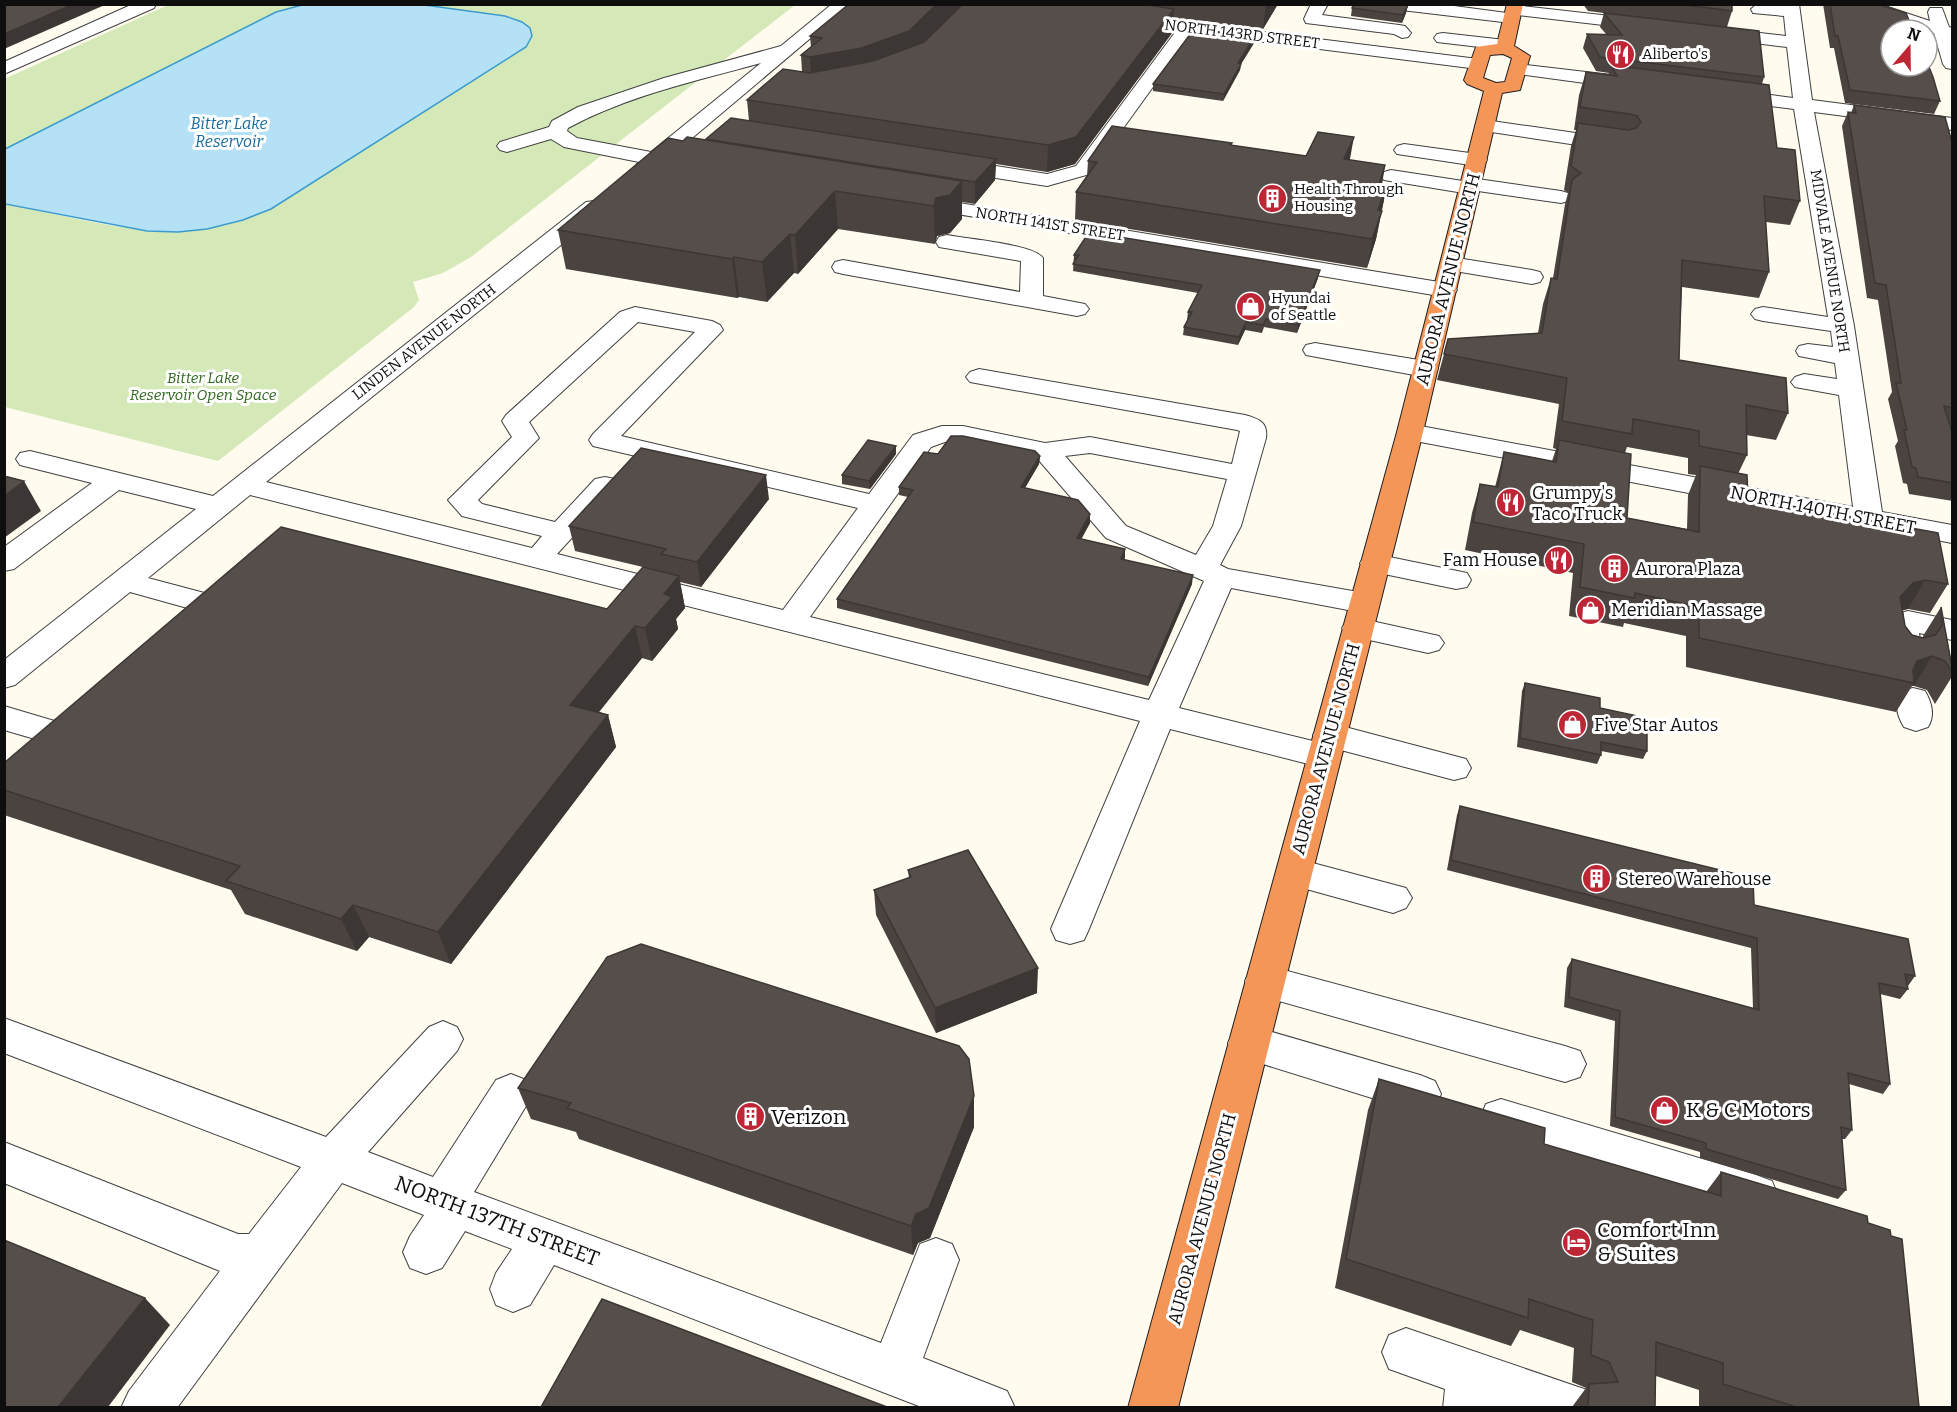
<svg xmlns="http://www.w3.org/2000/svg" width="1957" height="1412" viewBox="0 0 1957 1412" font-family="Bitter,serif">
<style>
.green{fill:#d5e9b8}
.water{fill:#b4e1f6;stroke:#3b9bcd;stroke-width:1.5}
.lines{fill:none;stroke-linecap:round;stroke-linejoin:round}
.minor-casing{stroke:#414141;stroke-width:2}
.highway-casing{stroke:#1f1f1f;stroke-width:2}
.minor{fill:#fff;fill-rule:evenodd}
.highway{fill:#f49658;fill-rule:evenodd}
.wall{fill:#4a4340;fill-rule:evenodd}
.shaded-wall{fill:#3c3734}
.building{fill:#564e4a;stroke:#3c3734;stroke-width:1.5}
.labels{text-anchor:middle;dominant-baseline:central;stroke-width:6;stroke-linejoin:round;paint-order:stroke}
.far-street-label{font-size:15px;fill:#0e0e0e;stroke:#fff}
.far-poi-label{font-size:15px;fill:#0e0e0e;stroke:#fff;text-anchor:start}
.far-park-label{font-size:15px;font-style:italic;fill:#31661e;stroke:#fff}
.far-water-label{font-size:16px;font-style:italic;fill:#176ca0;stroke:#fff}
.street-label{font-size:18px;fill:#0e0e0e;stroke:#fff}
.poi-label{font-size:18px;fill:#0e0e0e;stroke:#fff;text-anchor:start}
.near-poi-label{font-size:21px;fill:#0e0e0e;stroke:#fff;text-anchor:start}
.near-street-label{font-size:21px;fill:#0e0e0e;stroke:#fff}
</style>
<rect width="100%" height="100%" fill="#fffbef"/>
<g class="green">
<path d="M168 5H302L276 13 5 149 4 79Z"/>
<path d="M417 5H795L471 257 443 273 413 282 419 300 414 307 218 461 5 407 4 204C66 215 148 240 210 228 231 224 251 217 271 209L526 47 532 36 505 16Z"/>
</g>
<path class="water" d="M302 5 417 4 505 16 522 22 530 28 532 36 526 47 271 209 243 220 207 229 178 232 147 231 5 204V149L276 12Z"/>
<g class="lines">
<defs>
<g id="minor">
<path d="M133 4H156L154 8 4 74V62Z"/>
<path d="M832 4H851L672 155 698 161 701 165 698 169 691 171 660 165C652 172 647 175 637 172L634 168 639 162 564 147 551 139 507 152 500 150 497 146 500 142 549 127 552 121 578 107 664 78 781 46ZM761 63 651 152 577 138 567 131 568 128C627 96 696 81 761 63Z"/>
<path d="M1311 4H1328L1322 15 1399 25 1405 26 1411 33 1408 37 1402 38 1394 34 1306 23 1304 19Z"/>
<path d="M1385 4H1439L1507 13 1506 10 1508 6 1514 5 1646 20 1652 21 1655 25 1652 29 1646 30 1518 15 1519 18 1517 22 1511 23 1393 9Z"/>
<path d="M1757 4H1799L1812 100 1952 118V130L1814 112 1854 326 1882 512 1952 525V543L1410 440 1401 438 1397 432 1401 426 1410 424 1853 507 1839 395 1795 387 1791 382 1795 377 1804 374 1837 379 1835 363 1799 356 1796 351 1799 346 1808 344 1833 347 1831 331 1763 321 1755 319 1751 314 1755 309 1763 307 1828 317 1794 109 1728 101 1721 99 1719 95 1721 91 1728 89 1793 98 1787 47 1715 38 1709 37 1706 33 1709 29 1715 28 1786 36 1784 16 1753 13 1751 9Z"/>
<path d="M1852 4H1879L1930 21 1928 12 1930 8H1942L1949 27 1952 28V69L1946 68 1943 64 1934 33 1854 8Z"/>
<path d="M1166 20 1478 59 1484 60 1487 64 1484 68 1478 69 1192 33 1090 174 1047 186 951 171 944 169 941 165 944 161 951 159 1047 174 1076 166 1176 31 1160 29 1157 25 1160 21Z"/>
<path d="M1443 33 1505 40 1511 41 1514 45 1511 49 1505 50 1437 42 1434 38 1437 34Z"/>
<path d="M1518 64 1629 77 1635 79 1638 83 1635 87 1629 89 1512 73 1509 69 1512 65Z"/>
<path d="M1485 120 1617 139 1624 141 1627 145 1624 149 1617 151 1478 130 1475 126 1478 122Z"/>
<path d="M1404 144 1477 154 1484 156 1487 160 1484 164 1477 166 1397 154 1394 150 1397 146Z"/>
<path d="M1391 170 1463 181 1471 178 1561 191 1568 193 1572 197 1568 201 1561 203 1478 191 1470 194 1384 180 1381 176 1384 172Z"/>
<path d="M917 196 1445 283 1453 285 1457 290 1453 295 1445 297 910 206 906 202 910 198Z"/>
<path d="M594 201 602 202 605 207 602 212 266 482 532 548 542 536 462 516 448 500 512 437 502 421 506 415 620 312 635 307 712 321 720 325 723 330 621 436 869 494 913 435 942 426H963L1045 443 1090 437 1232 464 1240 431 1237 430 970 382 966 377 970 372 979 369 1245 415C1259 419 1268 422 1266 438L1241 526 1220 565 1228 569 1364 593 1375 596 1379 603 1375 610 1364 613 1231 588 1179 708 1317 742 1313 735 1318 727 1330 723 1466 759 1471 768 1466 777 1454 780 1337 749 1341 756 1336 765 1324 768 1170 729 1089 929 1084 940 1070 944 1056 940 1051 929 1140 721 250 495 148 578 227 599 231 606 227 613 216 616 130 592 15 685 4 688V660L196 509 119 490 14 569 4 571V547L92 483 20 465 16 459 20 453 30 451 213 496 586 202ZM638 322 695 332 593 434 589 440 593 446 858 508 783 610 557 554 615 491 619 485 615 479 605 477 595 479 555 522 482 504 478 500 539 438 529 422ZM945 442H963L1036 457 1106 538 1204 581 1149 700 810 617 931 447ZM1090 453 1227 479 1213 526 1196 555 1126 526 1065 456Z"/>
<path d="M947 235C966 239 1033 244 1043 258V296L1085 304 1089 309 1085 314 1077 316 843 274 835 272 832 267 835 262 843 260 1020 292 1021 261 939 247 936 242 939 237Z"/>
<path d="M1451 257 1532 270 1540 272 1543 277 1540 282 1532 284 1443 269 1440 264 1443 259Z"/>
<path d="M1315 343 1425 361 1434 364 1438 369 1434 374 1425 377 1306 355 1303 350 1306 345Z"/>
<path d="M1375 554 1467 573 1471 580 1467 587 1456 589 1365 570 1360 563 1365 556Z"/>
<path d="M1908 611 1952 620V640L1919 633 1922 654 1917 662 1906 665 1895 662 1890 654 1886 626 1897 614Z"/>
<path d="M1358 618 1439 636 1444 643 1439 650 1428 653 1347 635 1342 628 1347 621Z"/>
<path d="M1913 688 1925 691C1932 703 1935 716 1928 727L1916 731 1904 727C1897 716 1894 703 1901 691Z"/>
<path d="M4 706 78 728 83 736 78 744 66 748 4 730Z"/>
<path d="M1294 858 1406 888 1412 898 1406 908 1393 913 1281 882 1276 872 1281 862Z"/>
<path d="M1265 965 1565 1046 1580 1051 1586 1064 1580 1077 1565 1082 1265 997 1251 993 1245 981 1251 969Z"/>
<path d="M4 1018 326 1137 429 1027 443 1021 457 1027 463 1039 457 1051 368 1152 433 1177 496 1080 511 1074 526 1080 532 1093 526 1106 474 1192 881 1343 920 1244 936 1238 952 1244 959 1260 923 1358 1007 1391 1015 1408H924L554 1265 530 1305 513 1312 496 1305 490 1289 496 1273 512 1249 465 1231 442 1268 426 1274 410 1268 403 1252 410 1236 424 1215 342 1183 177 1408H121L129 1391 220 1271 4 1183V1142L238 1234H249L301 1167 4 1053Z"/>
<path d="M1248 1025 1420 1075 1435 1081 1441 1094 1435 1107 1420 1113 1234 1055 1228 1043 1234 1031Z"/>
<path d="M1501 1099 1756 1175 1772 1181 1778 1196 1772 1211 1756 1217 1501 1137 1486 1132 1480 1118 1486 1104Z"/>
<path d="M1406 1328 1587 1390 1595 1408H1499L1493 1406V1408H1443L1445 1389 1389 1369 1382 1352 1389 1335Z"/>
</g>
<path id="highway" d="M1507 4H1523L1514 46 1530 56 1520 90 1502 93 1423 432 1178 1408H1128L1397 432 1484 91 1467 84 1464 80 1476 47 1497 44ZM1503 54 1512 58 1505 82 1496 83 1483 78 1490 55Z"/>
</defs>
<use href="#minor" class="minor-casing"/>
<use href="#highway" class="highway-casing"/>
<use href="#minor" class="minor"/>
<use href="#highway" class="highway"/>
</g>
<g class="wall">
<path d="M963 4H1278L1263 29 1173 18 1172 33 1075 164 1047 172 996 164 995 180 975 204 962 202V219L950 233 937 236 935 244 838 229 798 274 794 273 767 302 739 297 737 298 566 269 558 230 683 141 706 140V139L749 121 747 100 802 72 801 55 811 47 810 36Z"/>
<path d="M1583 4H1732V11L1727 27 1764 77 1762 84 1777 148 1800 201 1790 225 1766 222 1769 272 1759 298 1682 287 1679 360 1788 413 1776 440 1746 435 1747 455 1738 474 1748 498 1948 584 1930 613 1908 609 1903 610 1905 626 1912 635 1923 638V636L1941 607 1953 670V675L1935 704 1927 690 1914 686H1912L1896 712 1686 667V636L1624 623 1623 627 1569 616 1573 573 1465 550 1472 513 1480 484 1495 487 1504 452 1552 461 1556 449 1553 448 1559 404 1437 380 1448 339 1538 333 1543 304 1551 278H1553L1565 204 1568 193 1564 190 1571 146 1576 130H1574L1579 95 1586 72 1608 75 1609 73 1596 71 1583 48 1587 34H1606L1600 27 1604 13 1588 11ZM1627 447 1688 458V474L1696 475 1688 495 1687 529 1627 518 1625 453Z"/>
<path d="M1823 4H1877L1940 101 1934 114 1845 103 1834 48H1830Z"/>
<path d="M1408 5 1406 13 1402 23 1351 16 1352 8Z"/>
<path d="M1254 43 1241 64 1240 70 1223 101 1153 91V84Z"/>
<path d="M1854 105 1953 146V425H1950L1953 435V501L1909 494 1907 484 1903 483 1895 446 1898 441 1888 399 1892 392 1878 300 1867 298 1842 126 1848 112 1851 113Z"/>
<path d="M1232 143 1231 145 1306 156 1349 160 1385 165 1382 185H1387L1376 239 1367 268 1075 220 1076 192 1087 176 1088 161Z"/>
<path d="M1074 255 1318 278 1297 333 1264 327 1262 333 1245 330 1238 345 1183 335 1184 327 1188 320H1187L1188 312 1198 293 1073 271Z"/>
<path d="M896 454 870 489 842 484V475Z"/>
<path d="M938 454 1040 456 1039 464 1025 488 1090 514V523L1081 539 1125 549 1124 559 1192 584 1148 686 837 608V599L908 497 899 495V487Z"/>
<path d="M769 499 701 587 680 582 685 608 676 619 678 629 652 661 642 658 599 712 608 715 616 747 451 964 369 937 357 951 245 914 231 890 4 815V763L607 609 643 567 575 551 569 526Z"/>
<path d="M1525 683 1600 708 1647 751 1643 759 1601 751V755L1597 764 1517 747 1522 691Z"/>
<path d="M1460 806 1754 905 1915 976 1908 986H1907L1908 989 1900 999 1880 994 1890 1084 1883 1094 1849 1084 1852 1130 1845 1139H1842L1846 1190 1838 1199 1700 1158V1152L1610 1126 1615 1021 1564 1007 1567 968 1572 959 1753 1008 1751 948 1447 870 1457 815Z"/>
<path d="M908 870 1037 993 936 1033 876 915 874 890 909 878Z"/>
<path d="M1379 1079 1544 1144 1706 1192 1721 1172 1868 1223 1919 1407H1699V1390L1656 1376 1655 1407H1572L1586 1388 1572 1382 1574 1348 1520 1330 1511 1346 1335 1288 1368 1110Z"/>
<path d="M518 1088 974 1127 930 1238 918 1243 913 1255 579 1139 576 1132 531 1119Z"/>
</g>
<g class="shaded-wall">
<path d="M74 4H107L4 49V34Z"/>
<path d="M937 4H962L910 55 812 82 810 57Z"/>
<path d="M1266 4H1278L1263 29 1266 5Z"/>
<path d="M1408 5 1406 13 1402 23 1403 15Z"/>
<path d="M1174 9 1172 33 1075 164 1047 172 1048 145Z"/>
<path d="M1255 36 1254 43 1241 64 1240 70 1223 101 1224 94 1238 63Z"/>
<path d="M1354 137 1349 164 1344 159Z"/>
<path d="M996 159 995 180 975 204V182Z"/>
<path d="M1385 165 1380 193 1379 184Z"/>
<path d="M962 181V219L950 233 937 236 935 244 934 206 936 198Z"/>
<path d="M1387 185 1376 239 1367 268 1378 210Z"/>
<path d="M835 191 838 229 798 274 795 235Z"/>
<path d="M790 234 794 273 767 302 762 262Z"/>
<path d="M734 257 739 297 737 298 732 259Z"/>
<path d="M1320 270 1318 278 1297 333 1298 325Z"/>
<path d="M1246 322 1245 330 1238 345 1239 337Z"/>
<path d="M896 446V454L870 489 869 481Z"/>
<path d="M1040 456 1039 464 1020 496 1021 487Z"/>
<path d="M766 475 769 499 701 587 697 562Z"/>
<path d="M24 481 41 511 4 538V496Z"/>
<path d="M1090 514V523L1077 547V538Z"/>
<path d="M1125 549V558L1120 567 1121 559Z"/>
<path d="M1193 575 1192 584 1148 686 1149 677Z"/>
<path d="M679 576 685 608 676 619 678 629 652 661 645 628 664 594Z"/>
<path d="M1925 580 1908 609 1896 612 1900 597 1913 583Z"/>
<path d="M635 626 642 658 579 737 570 705Z"/>
<path d="M1932 656 1914 686H1912L1914 683 1904 681 1917 661Z"/>
<path d="M608 715 616 747 451 964 438 932Z"/>
<path d="M353 905 369 937 357 951 341 919Z"/>
<path d="M1038 968 1037 993 936 1033 935 1008Z"/>
<path d="M974 1096V1127L930 1238 918 1243 913 1255 911 1226 916 1214Z"/>
<path d="M145 1298 170 1325 108 1407H58Z"/>
</g>
<g class="building">
<path d="M4 4H74L4 34Z"/>
<path d="M849 4H937L909 31 862 48 810 57 801 55 822 38 810 36Z"/>
<path d="M963 4H1141L1174 9 1076 137 1048 145 747 100 783 69 810 73 873 61 924 42Z"/>
<path d="M1354 4H1407L1408 5 1403 15 1352 8Z"/>
<path d="M1678 4H1732V11Z"/>
<path d="M1830 4H1877L1906 13 1913 30H1891V66H1927V62L1933 77 1940 101 1850 90 1838 36H1835Z"/>
<path d="M1604 13 1759 31 1764 77 1600 57 1587 34 1622 35Z"/>
<path d="M1194 29 1255 36 1238 63 1241 64 1224 94 1153 84Z"/>
<path d="M1611 65 1769 85 1777 148 1795 150 1800 201 1764 196 1769 272 1682 260 1679 360 1786 378 1788 413 1746 405 1747 455 1699 446V431L1633 419 1632 434 1562 421 1567 378 1444 354 1448 339 1542 333 1551 278 1557 279 1572 180 1581 173 1571 166 1578 123 1628 130 1636 128 1641 122 1637 116 1629 114 1580 107 1586 72 1617 76Z"/>
<path d="M1854 105 1945 117 1953 146V408L1944 406 1953 435V483L1918 477 1916 468 1912 467 1904 430H1907L1896 383H1901L1886 285 1875 283 1848 112 1856 113Z"/>
<path d="M731 118 996 159 975 182 706 139Z"/>
<path d="M1112 126 1232 143 1230 145 1306 156 1318 132 1354 137 1344 159 1385 165 1379 184 1387 185 1378 210 1382 211 1372 239 1076 192 1097 162 1088 161Z"/>
<path d="M687 137 962 181 950 195 936 198 934 206 835 191 795 235 790 234 762 262 734 257 732 259 558 230 668 138 683 141Z"/>
<path d="M1089 232 1320 270 1298 325 1266 319 1263 325 1246 322 1239 337 1184 327 1192 312H1188L1202 285 1073 264 1079 255H1074Z"/>
<path d="M951 436H963L1035 451 1040 456 1021 487 1078 500 1090 514 1077 538 1125 549 1121 559 1193 575 1149 677 837 599 913 490 899 487 924 452 938 454Z"/>
<path d="M868 440 896 446 869 481 842 475Z"/>
<path d="M1559 440 1631 454 1627 518 1699 532 1700 466 1747 475 1748 498 1938 533 1948 584 1925 580 1913 583 1900 597 1905 626 1912 635 1923 638 1935 635 1942 626 1941 607 1953 673 1945 661 1932 656 1917 661 1913 670 1914 683 1699 638V607L1635 593 1634 598 1580 587 1584 544 1473 522 1480 484 1498 487 1504 452 1556 462Z"/>
<path d="M641 448 766 475 697 562 661 554 666 549 569 526Z"/>
<path d="M4 476 24 481 4 496Z"/>
<path d="M281 527 607 609 643 567 679 576 664 594 672 597 645 628 635 626 570 705 608 715 438 932 353 905 341 919 226 881 240 866 4 790V763Z"/>
<path d="M1525 683 1600 698V708L1647 718V751L1601 742V755L1520 738Z"/>
<path d="M1460 806 1753 878 1754 905 1908 939 1915 976 1905 974 1908 989 1879 983 1890 1084 1848 1073 1852 1130 1841 1127 1846 1190 1706 1149V1143L1615 1117 1620 1011 1569 997 1572 959 1759 1010 1757 938 1451 860Z"/>
<path d="M968 850 1038 968 935 1008 874 890 911 877 908 870Z"/>
<path d="M641 944 959 1046 969 1059 974 1096 929 1208 916 1214 911 1226 567 1108 571 1103 518 1088 607 957Z"/>
<path d="M1379 1079 1545 1128 1544 1144 1721 1196V1172L1867 1216 1868 1223 1890 1230 1891 1236 1902 1239 1919 1407H1796L1723 1384V1363L1656 1342 1655 1407H1588L1589 1384 1618 1382 1609 1362 1591 1355 1593 1320 1529 1299 1528 1318 1346 1259Z"/>
<path d="M4 1240 145 1298 58 1407H4Z"/>
<path d="M602 1299 887 1407H541Z"/>
</g>
<defs>
<symbol id="restaurant-disc" viewBox="-11 -11 22 22"><circle r="9.5" fill="#be2636" stroke="#fff"/><path d="M-5-6h1v4h1v-4h1v4h1v-4h1v5L-1.5 .5V6h-2V.5L-5-1ZM5-6V6H3V1.5H1.5Q1.5-4 5-6Z" fill="#fff"/></symbol>
<symbol id="building-disc" viewBox="-11 -11 22 22"><circle r="9.5" fill="#be2636" stroke="#fff"/><path d="M-4-6H4V6H1V3H-1V6H-4ZM-2.5-4.3h1.7v1.8h-1.7ZM.8-4.3h1.7v1.8H.8ZM-2.5-1h1.7V.8h-1.7ZM.8-1h1.7V.8H.8Z" fill="#fff"/></symbol>
<symbol id="shop-disc" viewBox="-11 -11 22 22"><circle r="9.5" fill="#be2636" stroke="#fff"/><path d="M-5-2.5h2.3a2.7 3.5 0 0 1 5.4 0H5L5.5 6h-11ZM-1.5-2.5h3a1.5 2.3 0 0 0-3 0Z" fill="#fff"/></symbol>
<symbol id="hotel-disc" viewBox="-11 -11 22 22"><circle r="9.5" fill="#be2636" stroke="#fff"/><path d="M-6-4.5h1.5V1H6V5H4.5V3h-9V5H-6ZM-4 0a1.8 1.8 0 1 1 3.6 0ZM.5 0V-2.5h3Q6-2.5 6 0Z" fill="#fff"/></symbol>
</defs>
<g fill-rule="evenodd">
<use href="#restaurant-disc" x="1604" y="38" width="33" height="33"/>
<use href="#building-disc" x="1256" y="182" width="33" height="33"/>
<use href="#shop-disc" x="1234" y="290" width="33" height="33"/>
<use href="#restaurant-disc" x="1494" y="486" width="33" height="33"/>
<use href="#restaurant-disc" x="1542" y="544" width="33" height="33"/>
<use href="#building-disc" x="1598" y="552" width="33" height="33"/>
<use href="#shop-disc" x="1574" y="594" width="33" height="33"/>
<use href="#shop-disc" x="1556" y="708" width="33" height="33"/>
<use href="#building-disc" x="1580" y="862" width="33" height="33"/>
<use href="#shop-disc" x="1648" y="1094" width="33" height="33"/>
<use href="#building-disc" x="734" y="1100" width="33" height="33"/>
<use href="#hotel-disc" x="1560" y="1226" width="33" height="33"/>
</g>
<g class="labels">
<g class="far-street-label">
<text transform="translate(1242 34) rotate(7)">NORTH 143RD STREET</text>
<text transform="translate(1050 224) rotate(9)">NORTH 141ST STREET</text>
<text transform="translate(1830 261) rotate(81)">MIDVALE AVENUE NORTH</text>
<text transform="translate(424 342) rotate(-38)">LINDEN AVENUE NORTH</text>
</g>
<g class="far-poi-label">
<text x="1642" y="54">Aliberto's</text>
<text x="1294" y="189">Health Through<tspan x="1294" dy="17">Housing</tspan></text>
<text x="1271" y="298">Hyundai<tspan x="1271" dy="17">of Seattle</tspan></text>
</g>
<g class="far-park-label">
<text x="203" y="378">Bitter Lake<tspan x="203" dy="17">Reservoir Open Space</tspan></text>
</g>
<g class="far-water-label">
<text x="229" y="123">Bitter Lake<tspan x="229" dy="18">Reservoir</tspan></text>
</g>
<g class="street-label">
<text transform="translate(1448 279) rotate(-76)">AURORA AVENUE NORTH</text>
<text transform="translate(1823 510) rotate(11)">NORTH 140TH STREET</text>
<text transform="translate(1326 749) rotate(-75)">AURORA AVENUE NORTH</text>
<text transform="translate(1202 1219) rotate(-75)">AURORA AVENUE NORTH</text>
</g>
<g class="poi-label">
<text x="1532" y="493">Grumpy's<tspan x="1532" dy="21">Taco Truck</tspan></text>
<text x="1537" y="560" text-anchor="end">Fam House</text>
<text x="1635" y="569">Aurora Plaza</text>
<text x="1611" y="610">Meridian Massage</text>
<text x="1594" y="725">Five Star Autos</text>
<text x="1618" y="879">Stereo Warehouse</text>
</g>
<g class="near-poi-label">
<text x="1686" y="1110">K &amp; C Motors</text>
<text x="771" y="1117">Verizon</text>
<text x="1597" y="1230">Comfort Inn<tspan x="1597" dy="24">&amp; Suites</tspan></text>
</g>
<g class="near-street-label">
<text transform="translate(497 1221) rotate(21)">NORTH 137TH STREET</text>
</g>
</g>
<rect width="1957" height="1412" fill="none" stroke="#0e0e0e" stroke-width="12"/>
<g transform="translate(1909 48) rotate(20)"><circle r="28" fill="#ffffff" stroke="#9f9f9f" stroke-width="1.5"/>
<path d="M0-4.5L10 22L0 15L-10 22Z" fill="#be2636"/>
<text y="-9" font-size="16" font-weight="bold" text-anchor="middle" fill="#0e0e0e">N</text>
</g>
</svg>
